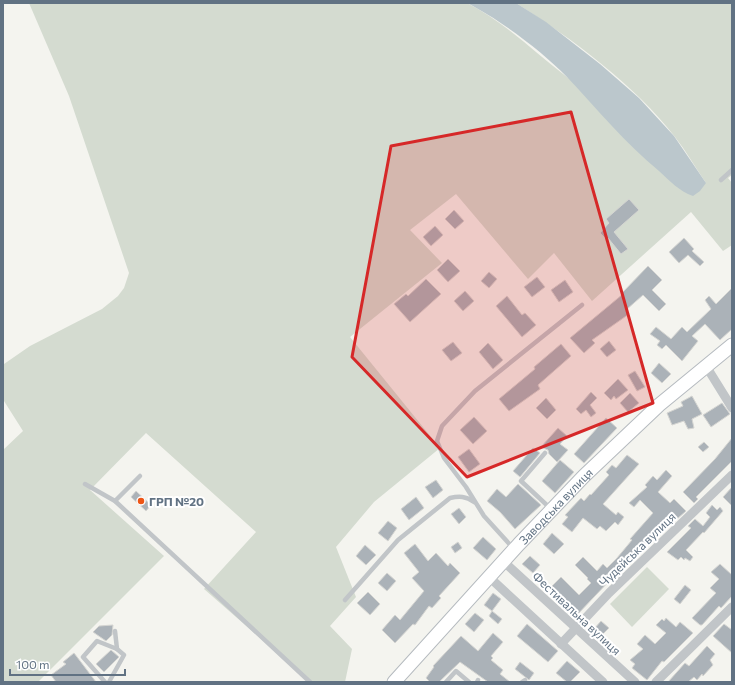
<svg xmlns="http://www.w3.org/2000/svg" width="735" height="685" viewBox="0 0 735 685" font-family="Commissioner,sans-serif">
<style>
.green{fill:#d4dbd0}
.water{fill:#bbc7cc}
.building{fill:#abb2b8;stroke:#d5d5d2}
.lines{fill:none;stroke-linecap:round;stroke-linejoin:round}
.secondary-casing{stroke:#b5babf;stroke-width:15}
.service{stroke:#c1c5c8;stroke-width:4.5}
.minor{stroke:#c1c5c8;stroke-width:9}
.secondary{stroke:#fff;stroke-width:13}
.marked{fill:#d62828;fill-opacity:0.2;stroke:#d62828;stroke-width:3;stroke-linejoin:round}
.poi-dot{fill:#ee5515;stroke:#fff;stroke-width:1.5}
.labels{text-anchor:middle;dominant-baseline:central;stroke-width:4;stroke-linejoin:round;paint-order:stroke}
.poi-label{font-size:12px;font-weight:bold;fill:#617283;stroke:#fff;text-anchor:start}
.street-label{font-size:12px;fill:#617283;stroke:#fff}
</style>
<rect width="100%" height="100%" fill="#f4f4ef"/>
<g class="green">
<path d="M29 3H467C505 22 534 52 567 77 613 113 659 147 706 183 695 167 686 151 675 137 635 85 571 38 516 3H732V175L728 178 732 183V245L723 251 691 212 592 301 554 253 528 279 456 194 410 230 442 263 350 337 440 448 374 502 336 547 356 597 330 626 352 649 345 682H310L204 589 256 532 146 433 90 490 164 556 38 682H3V450L23 431 4 401V364L30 346 102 309 118 296 124 288 129 273 69 96Z"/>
<path d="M647 567 669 589 632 627 610 604Z"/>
</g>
<path class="water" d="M467 3H516L546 22 600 64 639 98 674 136 706 183 700 191 693 196C679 191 670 181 659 171 625 143 597 109 567 77 542 51 499 19 467 3Z"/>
<g class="building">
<path d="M629 199 639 210 614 232 628 249 621 254 608 238 607 240 600 233 609 223 606 219Z"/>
<path d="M454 210 464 221 455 229 445 219Z"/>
<path d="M435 226 443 235 431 246 423 237Z"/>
<path d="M684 238 694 249 692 251 704 262 700 266 688 255 679 263 669 252Z"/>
<path d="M448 259 460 271 448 282 437 270Z"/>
<path d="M648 266 662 280 652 290 666 304 659 311 643 295 626 310 629 314 592 340 595 343 584 353 570 338 623 294 622 293Z"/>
<path d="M489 272 497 279 489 288 481 281Z"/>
<path d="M537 277 545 287 532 297 524 287Z"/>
<path d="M426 279 441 294 410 322 394 304 406 294 408 296Z"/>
<path d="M565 280 573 292 559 302 551 290Z"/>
<path d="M732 288V329L720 340 705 324 692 336 698 341 682 361 666 345 662 349 657 345 660 341 650 334 656 327 671 339 682 327 687 332 711 309 705 300 709 296 716 304Z"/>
<path d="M465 291 474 301 463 311 454 301Z"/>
<path d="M507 296 522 315 525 313 536 325 522 337 496 306Z"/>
<path d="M609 341 616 350 607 357 600 349Z"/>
<path d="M453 342 462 353 451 361 442 350Z"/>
<path d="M488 343 503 360 493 369 479 352Z"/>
<path d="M561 344 571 356 538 385 540 389 509 411 499 399 535 369 534 367Z"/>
<path d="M659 363 671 374 662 383 651 373Z"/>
<path d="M635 371 645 387 637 391 628 375Z"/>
<path d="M618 379 628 390 616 399 614 396 611 400 604 393Z"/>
<path d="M591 392 597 398 590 405 596 413 591 417 586 410 581 414 576 409Z"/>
<path d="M630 393 639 403 628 412 620 403Z"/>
<path d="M692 396 702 414 692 419 694 428 688 429 684 421 672 425 667 413 683 406 681 402Z"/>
<path d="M546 398 556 410 547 419 536 408Z"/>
<path d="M722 403 730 414 711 427 703 415Z"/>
<path d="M474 417 487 431 473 444 460 430Z"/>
<path d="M606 418 617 428 584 463 574 454Z"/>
<path d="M558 428 567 436 560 444 568 450 557 462 549 454 548 450 541 447Z"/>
<path d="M732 438V461L696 497 698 499 694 503 683 492 715 459Z"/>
<path d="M704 442 709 447 703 452 698 447Z"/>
<path d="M533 448 540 453 520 477 513 471Z"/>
<path d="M469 449 480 464 469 472 458 457Z"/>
<path d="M627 455 639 464 603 504 616 515 618 512 624 517 618 525 615 522 606 531 600 526 597 529 583 518 572 532 562 524 568 517 565 515 581 498 584 501 590 494 591 495 609 475 606 472 612 465 616 468Z"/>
<path d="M560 460 574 472 555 493 542 481Z"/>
<path d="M666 470 672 476 658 492 670 503 674 499 686 511 668 527 666 526 650 543 648 541 632 560 631 558 576 616 549 589 561 577 579 595 591 583 587 579 588 578 575 565 583 557 597 571 603 564 607 568 617 558 632 540 630 539 653 513 640 500 634 507 629 503 647 487 645 485 653 476 657 480Z"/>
<path d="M436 480 443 490 433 498 425 487Z"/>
<path d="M518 484 541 505 515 529 500 512 487 501 497 489 506 497Z"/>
<path d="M732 487V506L723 497Z"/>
<path d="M136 491 151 505 146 511 131 497Z"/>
<path d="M416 497 424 508 409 520 401 509Z"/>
<path d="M712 505 717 510 720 507 723 511 704 533 703 532 686 550 693 557 690 561 685 558 684 560 681 557 678 560 667 552 691 528 688 526 695 519 703 526 710 517 706 513Z"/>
<path d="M459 508 466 517 459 524 451 514Z"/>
<path d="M388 521 397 528 388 541 378 533Z"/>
<path d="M552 533 564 544 554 554 543 544Z"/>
<path d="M483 537 496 549 487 560 473 548Z"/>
<path d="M458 542 462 548 455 553 451 547Z"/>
<path d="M415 544 428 561 436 553 448 566 450 563 460 573 439 596 441 598 432 608 429 606 415 625 413 624 395 643 382 630 395 615 400 620 424 591 412 578 419 572 404 553Z"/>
<path d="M365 545 376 555 366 565 356 556Z"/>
<path d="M530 556 540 565 533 573 522 564Z"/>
<path d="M720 564 732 575V596L721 608 719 606 702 625H700L692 618 716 593 710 588 719 579 711 572Z"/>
<path d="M387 573 396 581 387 591 378 583Z"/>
<path d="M685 585 691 590 680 604 674 599Z"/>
<path d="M368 592 380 604 370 615 357 603Z"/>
<path d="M493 593 501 599 492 611 484 605Z"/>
<path d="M492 611 502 619 498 624 489 616Z"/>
<path d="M475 613 484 620 474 632 465 624Z"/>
<path d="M666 618 676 627 680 622 693 633 664 662 662 661 647 680 632 668 635 664 630 660 643 649 637 644 645 635 655 644 666 633 656 625 662 619 664 621Z"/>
<path d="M601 621 609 628 601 636 594 629Z"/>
<path d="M527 624 558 651 548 662 517 636Z"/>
<path d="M724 624 732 630V653L713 636Z"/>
<path d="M113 625 112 635 106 641 93 632 99 626Z"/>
<path d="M493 633 503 642 491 656 493 658 491 660 503 670 500 674 510 682H488L460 662 439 682H430L426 678 434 667 433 666 461 636 478 651Z"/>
<path d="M707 646 715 654 710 660 713 665 703 676 702 674 697 680 694 677 688 682H668L685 663 689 666Z"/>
<path d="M111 650 119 657 104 672 96 664Z"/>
<path d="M74 653 90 674 96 682H56L51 675 66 664 63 662Z"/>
<path d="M567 661 580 672 570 682H567L556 673Z"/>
<path d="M520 662 534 673 529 680 515 669Z"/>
</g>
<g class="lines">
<defs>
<g id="secondary">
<path id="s1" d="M394 682 519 544 584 476 659 405 732 345"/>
</g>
</defs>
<use href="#secondary" class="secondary-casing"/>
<g class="service">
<path d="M721 180 732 170"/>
<path d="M545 453 521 481 551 509"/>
<path d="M85 484 115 501 310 682"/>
<path d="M115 501 140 476"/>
<path d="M513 548 484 516 466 487 444 458 437 441 442 426 475 391 582 305"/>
<path d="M345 600 398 540 450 498C459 496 466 496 474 502"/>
<path d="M115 631 117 649"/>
<path d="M105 682 83 657 97 641 117 649 124 655 109 682"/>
<path d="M446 682 456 671 469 682"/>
<path d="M477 682 478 680"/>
<path d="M522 682 525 680"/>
</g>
<g class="minor">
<path d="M706 366 732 408"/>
<path d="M503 561 635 682"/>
<path d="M489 577 603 682"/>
<path d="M561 644 609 593 732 475"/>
<path d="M656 682 732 607"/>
</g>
<use href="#secondary" class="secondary"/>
</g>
<path class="marked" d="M571 112 653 403 467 477 352 357 391 146Z"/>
<circle class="poi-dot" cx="141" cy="501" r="4"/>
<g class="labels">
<g class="poi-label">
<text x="149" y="501">ГРП №20</text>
</g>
<g class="street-label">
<text stroke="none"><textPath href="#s1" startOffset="239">Заводська вулиця</textPath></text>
<text transform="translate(637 549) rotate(-44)">Чудейська вулиця</text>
<text transform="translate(577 613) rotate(43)">Фестивальна вулиця</text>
</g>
</g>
<rect width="735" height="685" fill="none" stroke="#617283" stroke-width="8"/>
<path d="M10 669v6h115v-6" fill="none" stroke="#617283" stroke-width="2"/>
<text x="16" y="669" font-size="12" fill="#617283" stroke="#ffffff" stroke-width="3" paint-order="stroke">100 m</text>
</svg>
